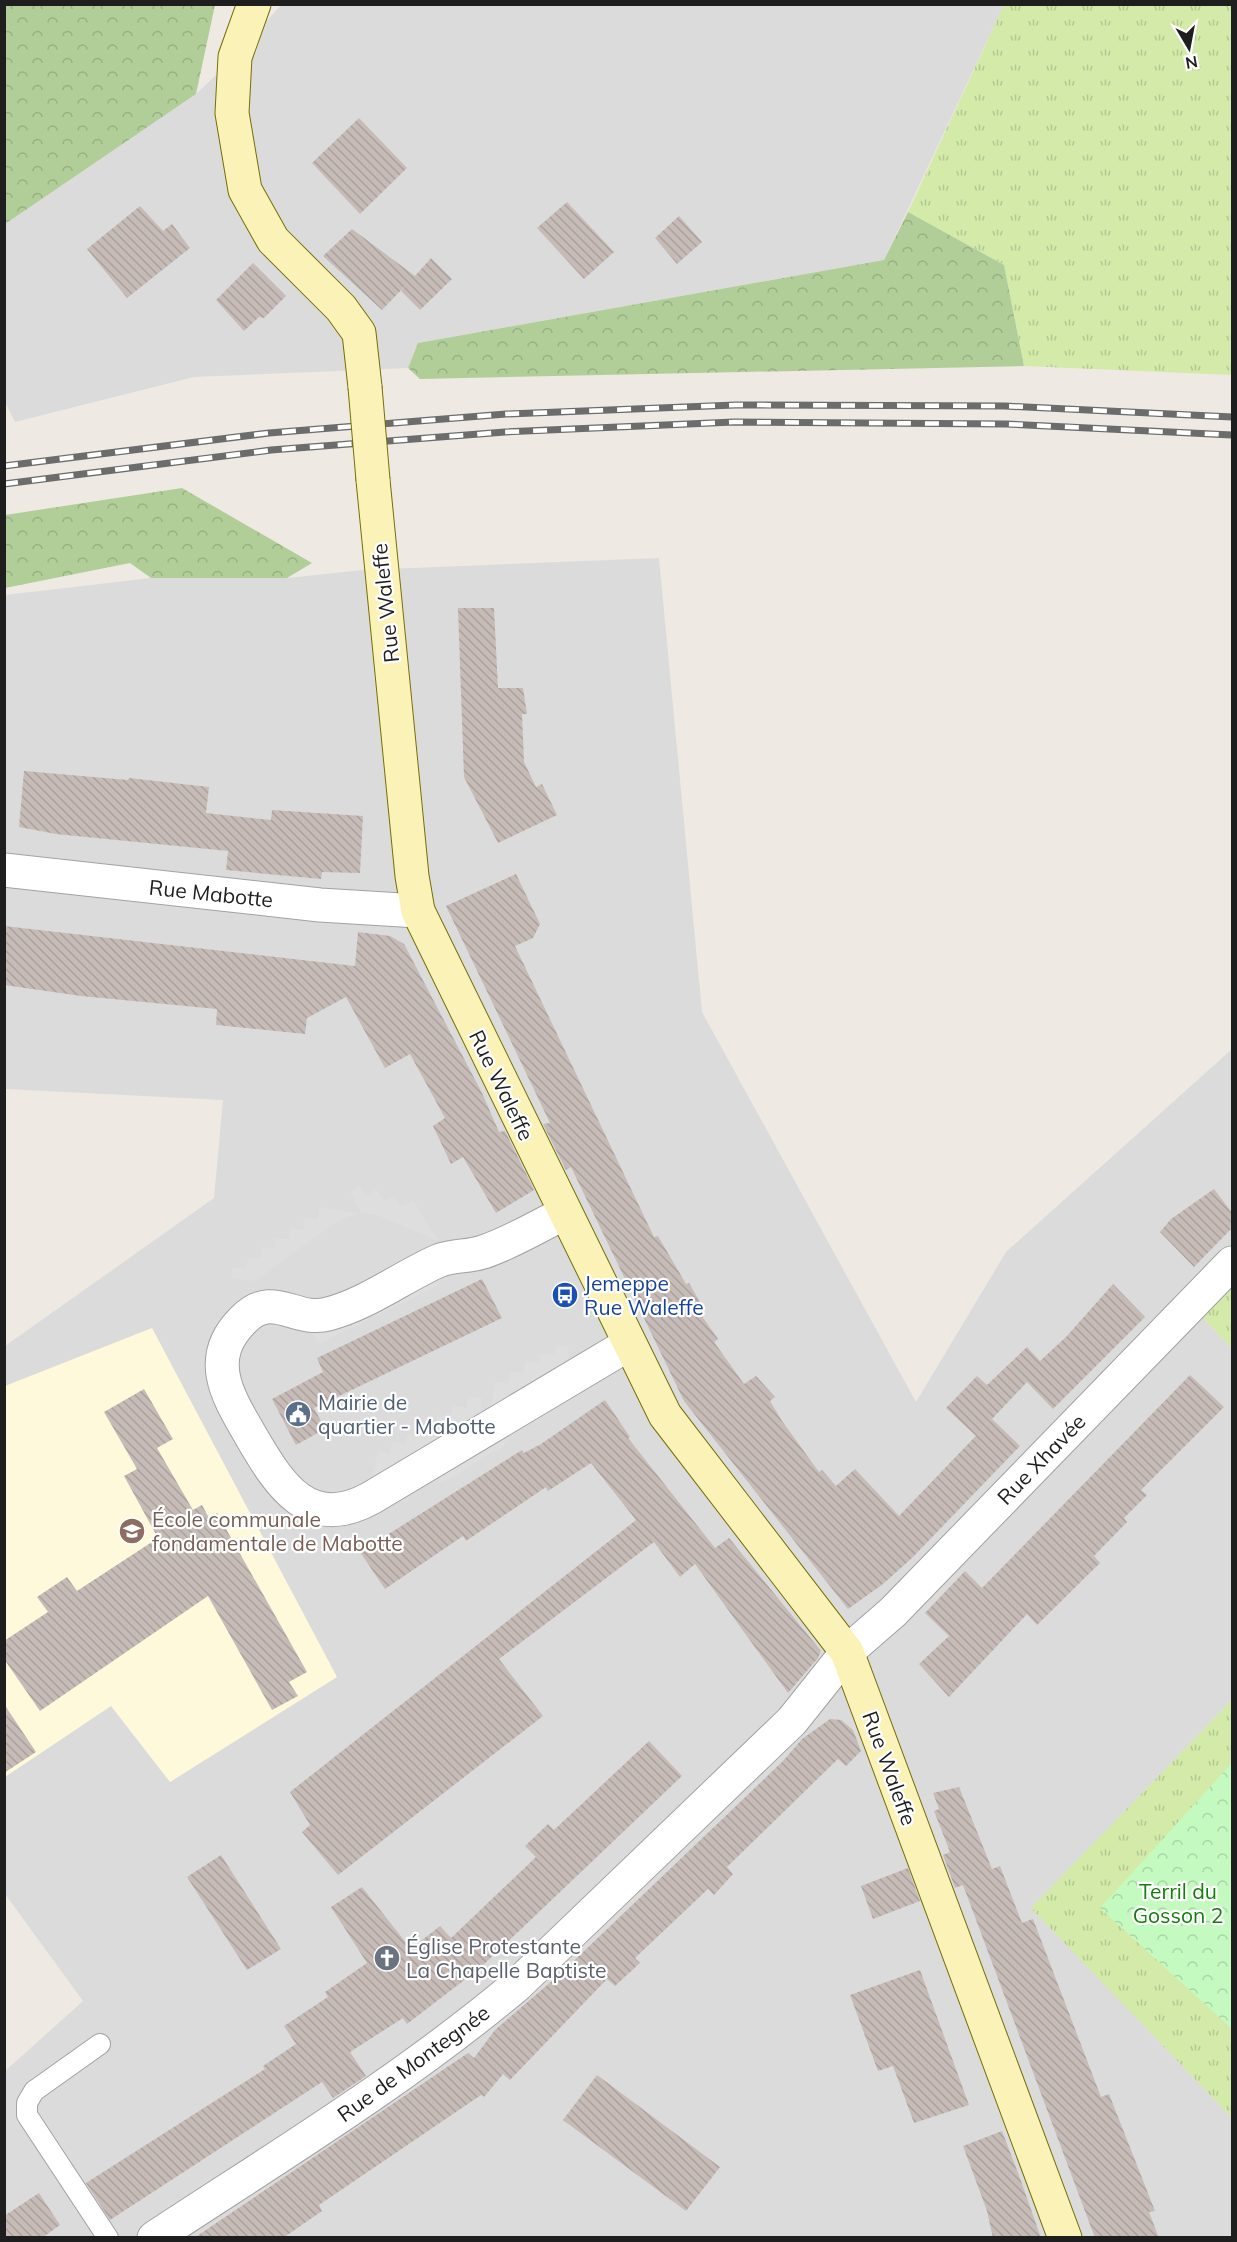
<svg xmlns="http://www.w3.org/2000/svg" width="1237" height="2242" viewBox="0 0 1237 2242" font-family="Mulish,sans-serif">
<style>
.residential{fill:#dcdbdb}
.education{fill:#fff9dc}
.grass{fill:url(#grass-tufts)}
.forest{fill:url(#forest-crowns)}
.park{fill:url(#park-crowns)}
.parking{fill:#dedede}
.building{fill:url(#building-back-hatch)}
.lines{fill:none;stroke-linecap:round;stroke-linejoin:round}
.lane-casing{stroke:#a2a2a2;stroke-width:22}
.street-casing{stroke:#a2a2a2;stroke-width:35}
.secondary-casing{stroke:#756f04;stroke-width:35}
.lane{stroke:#fff;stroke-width:20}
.street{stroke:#fff;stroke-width:33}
.secondary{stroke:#faf2b6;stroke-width:33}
.rail-casing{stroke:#6c6c6c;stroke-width:7}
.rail{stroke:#fff;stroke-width:4.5;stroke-dasharray:14;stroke-linecap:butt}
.secondary-bridge-casing{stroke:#756f04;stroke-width:35;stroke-linecap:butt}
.secondary-bridge{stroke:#faf2b6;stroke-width:33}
.labels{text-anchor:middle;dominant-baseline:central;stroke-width:4.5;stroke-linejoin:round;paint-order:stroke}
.street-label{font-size:21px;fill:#1e1e1e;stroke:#fff}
.transit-label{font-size:21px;fill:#164399;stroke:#fff;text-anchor:start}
.service-label{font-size:21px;fill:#4e5e75;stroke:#fff;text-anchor:start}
.education-label{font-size:21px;fill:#785e54;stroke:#fff;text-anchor:start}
.park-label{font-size:21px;fill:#147d0b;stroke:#fff}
.worship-label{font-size:21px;fill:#5b616d;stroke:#fff;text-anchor:start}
</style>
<defs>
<pattern id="grass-tufts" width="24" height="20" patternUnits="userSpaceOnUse" patternTransform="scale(1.5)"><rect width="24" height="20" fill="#d3eaa9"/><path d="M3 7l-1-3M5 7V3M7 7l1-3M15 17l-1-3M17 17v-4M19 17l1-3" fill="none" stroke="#b5c891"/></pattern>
<pattern id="forest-crowns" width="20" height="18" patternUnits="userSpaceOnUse" patternTransform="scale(1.5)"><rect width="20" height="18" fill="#b1ce98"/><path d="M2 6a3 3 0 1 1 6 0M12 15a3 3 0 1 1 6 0" fill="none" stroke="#98b083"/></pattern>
<pattern id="park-crowns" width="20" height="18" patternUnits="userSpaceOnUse" patternTransform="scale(1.5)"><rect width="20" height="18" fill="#c4fac0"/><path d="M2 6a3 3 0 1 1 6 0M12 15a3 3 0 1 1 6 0" fill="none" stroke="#a8d6a5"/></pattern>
<pattern id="building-back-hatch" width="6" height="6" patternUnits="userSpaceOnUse" patternTransform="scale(1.5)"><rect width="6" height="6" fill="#c6bbb7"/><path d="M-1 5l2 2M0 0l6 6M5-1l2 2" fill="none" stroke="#aaa09d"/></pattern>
</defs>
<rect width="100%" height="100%" fill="#efe9e3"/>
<g class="residential">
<path d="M281 5H1004L884 260 418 343 408 368 194 377 15 422 5 402 4 224 196 94 235 57Z"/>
<path d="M659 558 702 1012 916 1402 1006 1252 1232 1049V1263L1190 1304 1232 1349V1700L1032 1908 1232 2118V2237H5L4 2072 83 2001 5 1894V1346L214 1198 223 1100 5 1089V595L151 578H287L363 570Z"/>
</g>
<path class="education" d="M152 1328 337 1677 170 1782 111 1706 5 1777V1386Z"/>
<g class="grass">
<path d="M1004 5H1232V375L1024 366 1004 265 908 212Z"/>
<path d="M1232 1263V1349L1190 1304Z"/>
<path d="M1232 1700V2118L1031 1908Z"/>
</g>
<g class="forest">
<path d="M5 4 215 5 196 94 5 224Z"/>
<path d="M908 212 1004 265 1024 366 420 379 408 368 418 343 884 260Z"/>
<path d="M182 488 312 563 287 578H151L130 563 5 588V515Z"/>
</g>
<path class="park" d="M1232 1763V2029L1100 1908Z"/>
<g class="parking">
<path d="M360 1186 367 1196 376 1189 385 1201 394 1195 402 1207 413 1200 438 1241 379 1216 361 1212 350 1192Z"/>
<path d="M319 1207 358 1213 335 1223 255 1281 231 1278 232 1267 246 1269 248 1258H261L262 1247 274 1248 275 1239H288L290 1228 303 1229 304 1218 318 1219Z"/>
<path d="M443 1272 438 1286 320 1343 309 1330Z"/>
<path d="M557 1346 569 1347 568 1365 490 1413 495 1382 509 1383 510 1371 524 1373 525 1361 539 1363 540 1354 555 1355Z"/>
<path d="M468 1397 482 1398 480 1419 370 1485 378 1452 390 1454 392 1442 405 1445 408 1434 420 1436 422 1425 436 1426 437 1415 451 1417 453 1406 467 1408Z"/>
<path d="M510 1428 508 1443 442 1483 437 1475Z"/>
</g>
<g class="building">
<path d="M359 118 407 168 360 214 312 163Z"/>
<path d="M567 202 614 252 584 279 537 228Z"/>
<path d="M140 206 163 231 172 224 190 248 127 298 87 249Z"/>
<path d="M679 216 702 242 677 264 655 238Z"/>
<path d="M352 229 415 276 431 258 452 279 420 310 401 291 407 284 382 310 323 256Z"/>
<path d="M253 263 286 296 264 318 259 317 244 331 216 300Z"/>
<path d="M458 608H494L498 688H523L527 714H522L524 762 536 787 542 784 557 815 498 843 464 777Z"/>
<path d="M24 771 128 780 129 778 209 787 206 813 271 820 272 810 363 816 360 873 322 872 321 879 226 870 228 851 56 834 19 827Z"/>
<path d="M516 874 540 924 533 938 515 946 654 1237 658 1236 686 1284 689 1283 704 1309 699 1312 718 1339 714 1342 744 1384 756 1376 775 1397 770 1401 782 1421 819 1472 822 1470 836 1486 855 1469 899 1516 992 1419 1020 1446 912 1558 883 1584 848 1609 684 1401 571 1167 566 1170 543 1124 550 1123 446 906Z"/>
<path d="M4 926 355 966 358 932 390 936 404 944 482 1093 499 1132 505 1131 534 1190 496 1213 463 1157 451 1164 433 1126 445 1118 410 1054 385 1068 346 997 307 1018 305 1034 216 1025 217 1009 81 996 4 985Z"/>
<path d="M1214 1189 1233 1214V1227L1194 1267 1160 1232 1171 1219Z"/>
<path d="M482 1279 502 1318 314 1408 325 1429 296 1445 272 1399 323 1372 317 1358Z"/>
<path d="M1113 1284 1145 1317 1053 1409 1027 1382 976 1436 946 1408 977 1376 987 1385 1027 1347 1040 1361 1067 1336Z"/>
<path d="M1190 1375 1224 1407 1141 1490 1147 1495 1124 1518 1127 1522 1094 1556 1100 1563 1037 1625 1027 1614 949 1697 919 1664 949 1636 925 1613 965 1571 982 1588Z"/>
<path d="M144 1389 173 1439 157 1448 193 1510 202 1505 209 1518 217 1513 307 1672 289 1682 298 1696 272 1710 208 1596 40 1711 4 1659V1641L48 1612 37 1597 67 1577 77 1591 158 1538 124 1476 137 1469 104 1412Z"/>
<path d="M605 1400 630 1437 628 1438 715 1548 729 1538 821 1651 818 1658 788 1693 695 1564 680 1577 654 1542 499 1659 543 1716 338 1875 302 1832 310 1825 290 1792 636 1520 591 1463 548 1491 546 1487 466 1541 463 1536 385 1589 360 1552 522 1450 524 1453 541 1444Z"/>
<path d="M4 1704 36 1752 4 1773Z"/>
<path d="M830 1719 841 1720 853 1730 861 1751 846 1766 838 1759 727 1867 733 1874 714 1895 708 1889 635 1958 640 1963 615 1986 607 1979 510 2080 503 2074 484 2097 481 2095 319 2205 322 2211 283 2238H194L468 2053 474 2058 495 2030 560 1974 783 1761 802 1739Z"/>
<path d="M649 1741 682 1776 480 1968 407 2024 403 2018 350 2052 366 2076 333 2098 322 2082 110 2220 86 2183 265 2069 263 2066 296 2044 284 2026 328 1997 325 1992 367 1963 331 1907 362 1887 411 1949 440 1926 451 1938 536 1857 525 1846 548 1824 554 1830Z"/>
<path d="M959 1787 992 1869 1000 1866 1022 1923 1033 1919 1101 2097 1109 2094 1155 2211 1149 2212 1159 2238H1095L963 1885 955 1888 943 1855 950 1852 934 1811 939 1809 933 1793Z"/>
<path d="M221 1855 281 1949 247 1970 187 1877Z"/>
<path d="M908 1868 920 1901 873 1919 861 1886Z"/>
<path d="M920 1970 969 2105 914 2123 893 2066 878 2071 850 1995Z"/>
<path d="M597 2075 720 2167 686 2211 563 2120Z"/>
<path d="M1002 2131 1021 2181 1041 2238H993L987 2211 963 2146Z"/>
<path d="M39 2193 60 2225 42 2238H4V2216Z"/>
</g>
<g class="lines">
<defs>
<path id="lane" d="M100 2044 34 2091 27 2103V2115L108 2238"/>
<g id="street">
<path d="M4 870 320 905 418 911"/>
<path d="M565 1213C538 1226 511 1243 483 1252 469 1257 452 1255 438 1261 402 1277 367 1304 328 1314 295 1323 273 1289 243 1320 203 1360 229 1398 252 1438 280 1486 309 1532 371 1498L629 1344"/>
<path d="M154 2238C277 2157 404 2080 517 1985L792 1721 847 1652 893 1612 1232 1263"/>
</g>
<g id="secondary">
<path d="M254 4 235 57 232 113 245 190 273 240 341 308 359 333 365 387"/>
<path d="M373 480 412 876 418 911 665 1415 847 1652 1065 2238"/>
</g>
</defs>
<use href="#lane" class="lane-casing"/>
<use href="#street" class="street-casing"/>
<use href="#secondary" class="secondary-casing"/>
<use href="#lane" class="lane"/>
<use href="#street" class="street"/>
<use href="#secondary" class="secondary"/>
<defs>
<g id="rail">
<path d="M4 466 269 433 506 414 735 405 1005 406 1232 417"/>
<path d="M4 484 271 450 505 432 734 422 1006 424 1232 435"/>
</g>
</defs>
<use href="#rail" class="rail-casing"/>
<use href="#rail" class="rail"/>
<defs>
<path id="secondary-bridge" d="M365 387 373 480"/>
</defs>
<use href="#secondary-bridge" class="secondary-bridge-casing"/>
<use href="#secondary-bridge" class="secondary-bridge"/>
</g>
<defs>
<symbol id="bus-disc" viewBox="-11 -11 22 22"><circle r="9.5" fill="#1a4fb4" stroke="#fff"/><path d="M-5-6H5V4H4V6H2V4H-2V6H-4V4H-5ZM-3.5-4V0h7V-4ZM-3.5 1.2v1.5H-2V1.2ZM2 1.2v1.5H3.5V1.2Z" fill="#fff"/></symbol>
<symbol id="civic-disc" viewBox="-11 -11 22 22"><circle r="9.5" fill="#5c6f8a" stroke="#fff"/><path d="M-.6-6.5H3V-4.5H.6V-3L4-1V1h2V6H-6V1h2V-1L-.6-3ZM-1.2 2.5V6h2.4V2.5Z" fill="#fff"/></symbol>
<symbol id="school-disc" viewBox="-11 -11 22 22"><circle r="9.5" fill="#8d6e63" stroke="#fff"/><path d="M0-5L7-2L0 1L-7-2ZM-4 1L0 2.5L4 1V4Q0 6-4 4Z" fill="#fff"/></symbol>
<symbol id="church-disc" viewBox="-11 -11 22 22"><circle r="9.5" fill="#6b7280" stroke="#fff"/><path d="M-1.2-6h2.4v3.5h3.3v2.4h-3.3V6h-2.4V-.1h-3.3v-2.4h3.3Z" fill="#fff"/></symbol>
</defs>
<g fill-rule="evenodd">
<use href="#bus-disc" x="550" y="1280" width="30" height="30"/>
<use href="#civic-disc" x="283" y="1399" width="30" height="30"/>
<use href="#school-disc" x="117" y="1516" width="30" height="30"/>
<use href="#church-disc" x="372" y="1943" width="30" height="30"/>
</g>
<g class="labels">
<g class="street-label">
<text transform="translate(385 603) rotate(-96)">Rue Waleffe</text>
<text transform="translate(211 893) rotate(6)">Rue Mabotte</text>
<text transform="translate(502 1085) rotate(64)">Rue Waleffe</text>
<text transform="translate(1041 1459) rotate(-46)">Rue Xhavée</text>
<text transform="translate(890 1768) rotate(70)">Rue Waleffe</text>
<text transform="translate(413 2063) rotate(-36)">Rue de Montegnée</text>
</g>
<g class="transit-label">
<text x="584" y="1283">Jemeppe<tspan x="584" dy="24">Rue Waleffe</tspan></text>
</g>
<g class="service-label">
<text x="318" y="1402">Mairie de<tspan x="318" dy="24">quartier - Mabotte</tspan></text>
</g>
<g class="education-label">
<text x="152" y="1519">École communale<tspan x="152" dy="24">fondamentale de Mabotte</tspan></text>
</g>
<g class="park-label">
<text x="1178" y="1891">Terril du<tspan x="1178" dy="24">Gosson 2</tspan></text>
</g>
<g class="worship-label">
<text x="406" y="1946">Église Protestante<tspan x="406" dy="24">La Chapelle Baptiste</tspan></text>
</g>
</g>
<rect width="1237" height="2242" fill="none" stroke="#1e1e1e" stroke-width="12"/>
<g transform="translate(1189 48) rotate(170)" stroke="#ffffff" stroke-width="4.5" paint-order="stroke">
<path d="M0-4.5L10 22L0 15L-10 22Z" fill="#1e1e1e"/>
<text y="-9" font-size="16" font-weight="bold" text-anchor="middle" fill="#1e1e1e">N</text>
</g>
</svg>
